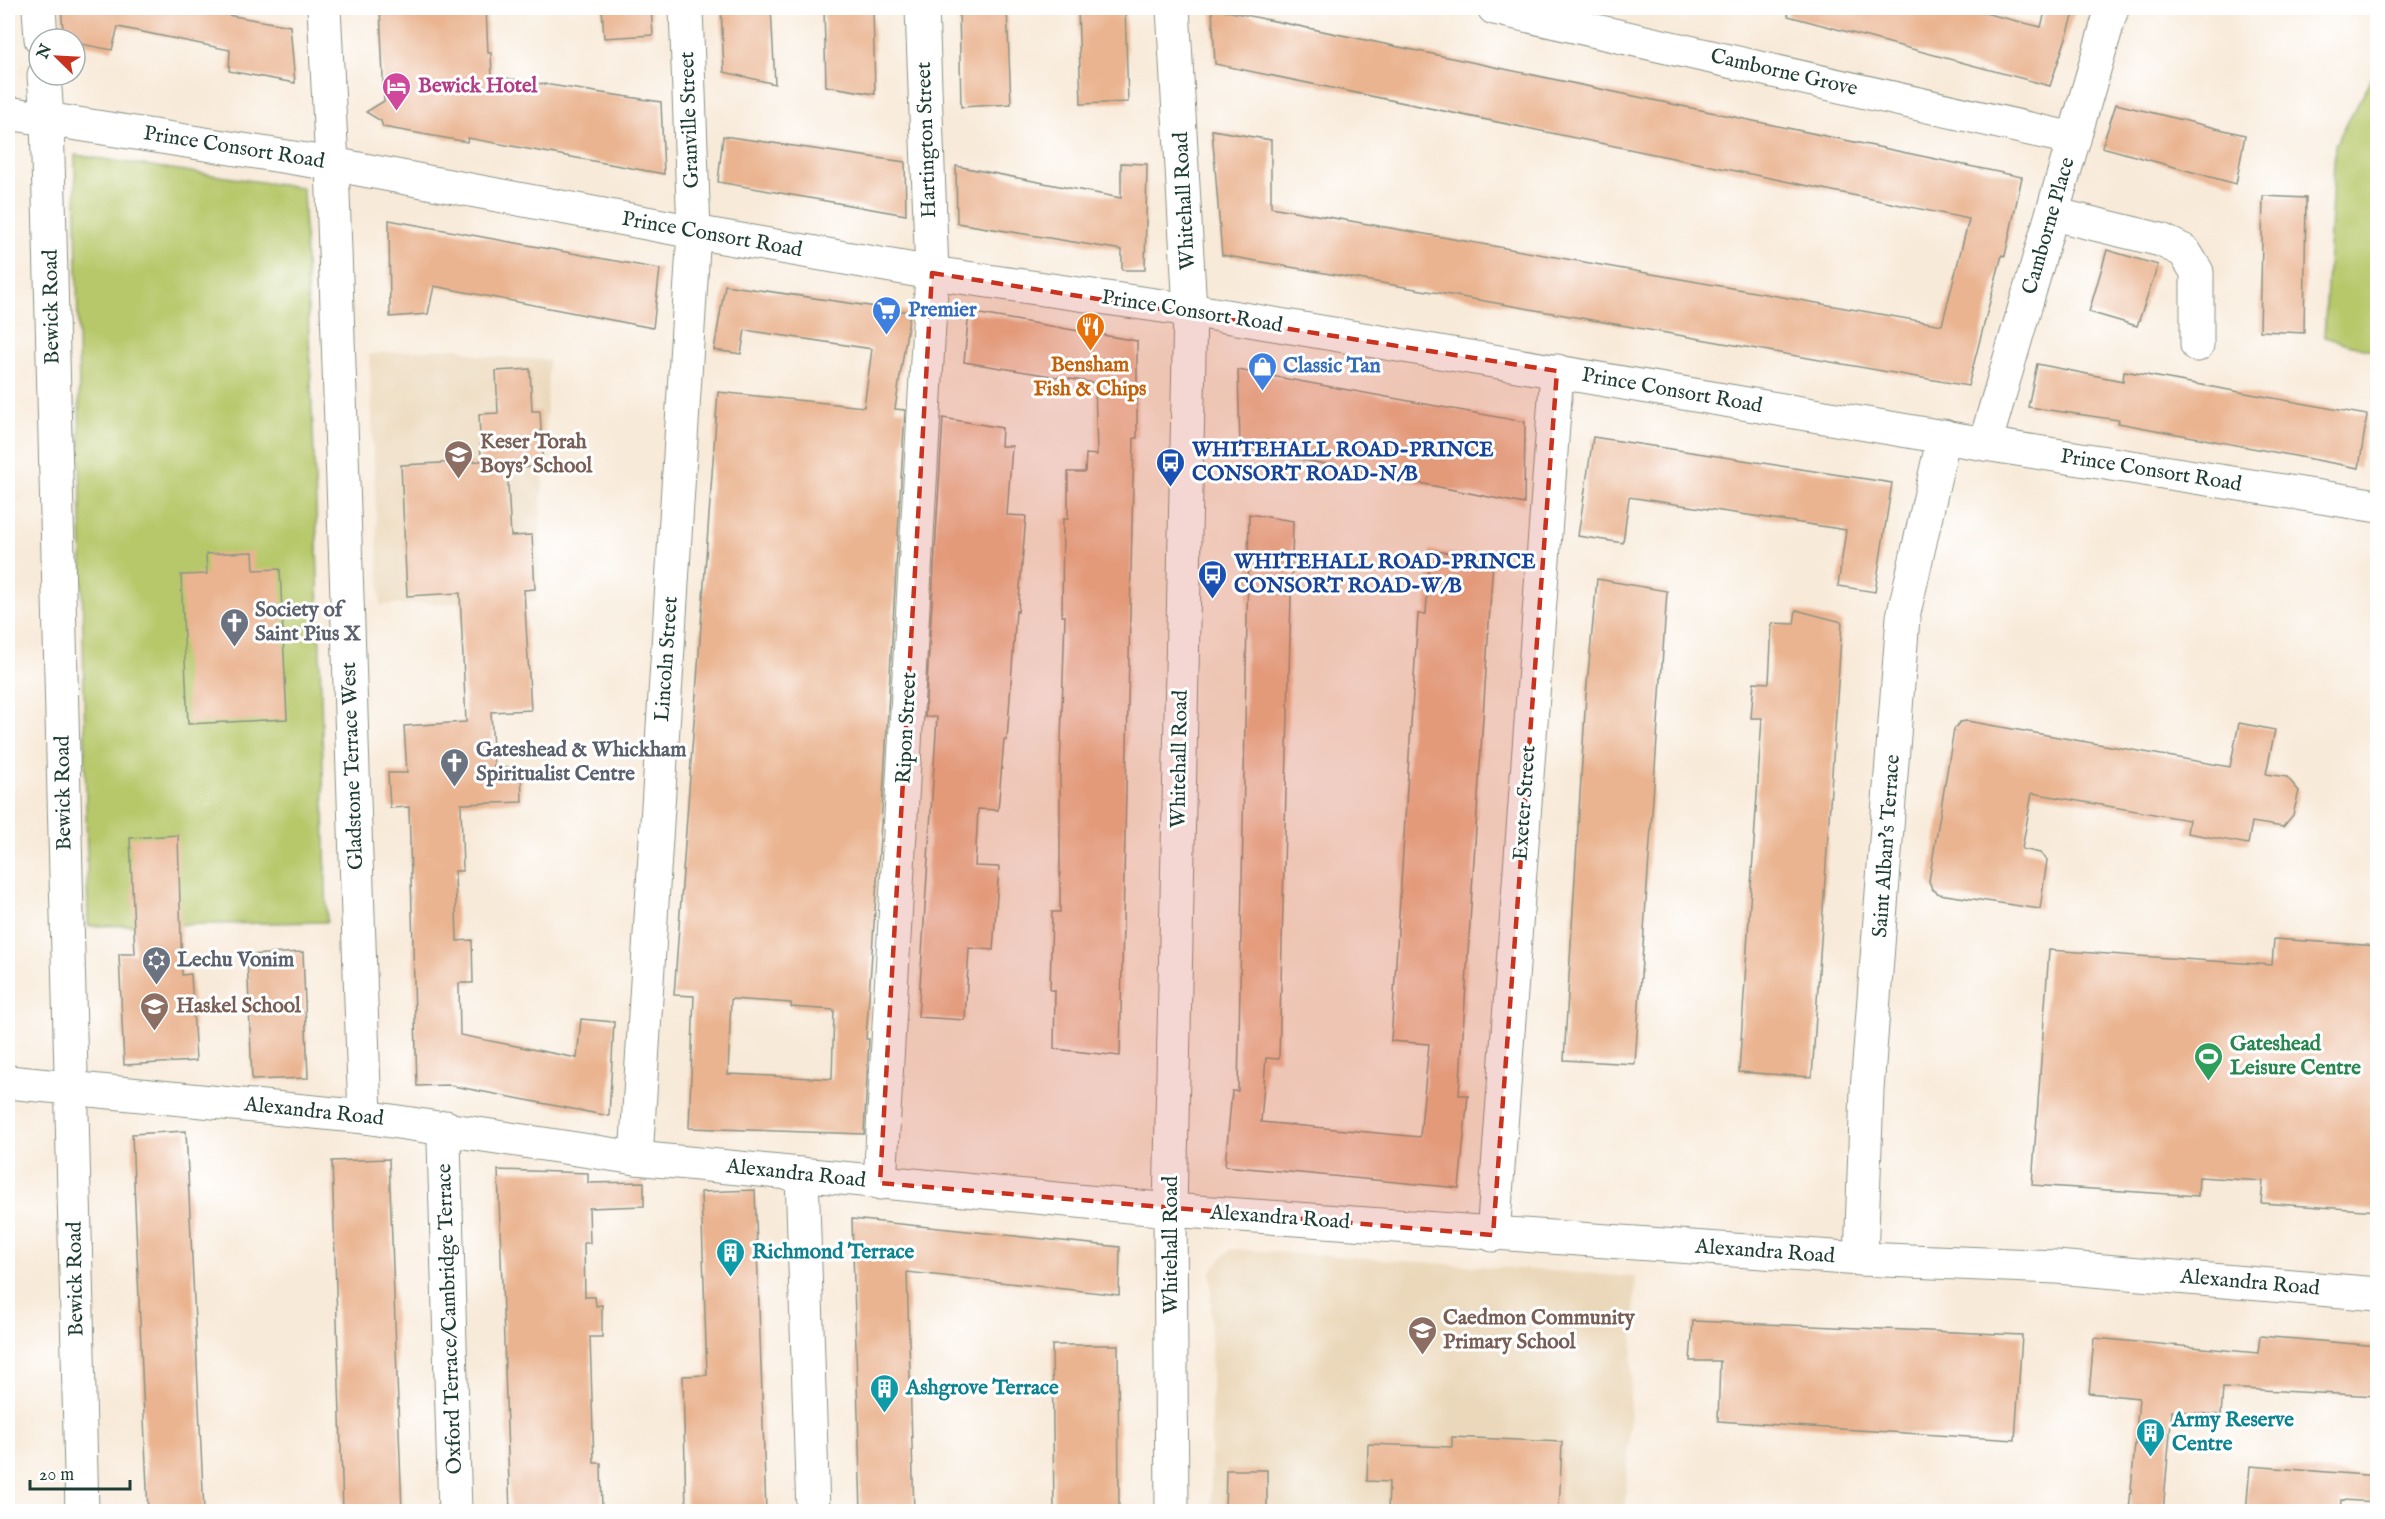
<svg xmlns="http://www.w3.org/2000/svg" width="2385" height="1519" viewBox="0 0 2385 1519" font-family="'IM FELL English',serif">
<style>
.built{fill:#ebd8ba}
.green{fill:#b7c86a;stroke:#6b824f;stroke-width:1.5}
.building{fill:#eab490;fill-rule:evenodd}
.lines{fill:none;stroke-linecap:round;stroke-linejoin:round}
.minor-casing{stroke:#8c9486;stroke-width:35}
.minor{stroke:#fff;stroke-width:33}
.marked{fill:#c8321e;fill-opacity:0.2;stroke:#c8321e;stroke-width:4.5;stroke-dasharray:12 8;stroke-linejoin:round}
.labels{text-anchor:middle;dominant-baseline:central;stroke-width:6;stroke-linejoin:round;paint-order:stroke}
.street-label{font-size:21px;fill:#1f3d34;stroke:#fff}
.hotel-label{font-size:21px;font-weight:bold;fill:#b23c85;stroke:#fff;text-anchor:start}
.shop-label{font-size:21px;font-weight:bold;fill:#366cbe;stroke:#fff;text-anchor:start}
.food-label{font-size:21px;font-weight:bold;fill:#c56008;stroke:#fff}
.education-label{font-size:21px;font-weight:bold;fill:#785e54;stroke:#fff;text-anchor:start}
.transit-label{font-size:21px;font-weight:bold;fill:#164399;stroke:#fff;text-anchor:start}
.worship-label{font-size:21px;font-weight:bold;fill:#5b616d;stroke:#fff;text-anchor:start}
.leisure-label{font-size:21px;font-weight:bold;fill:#27864d;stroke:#fff;text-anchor:start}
.culture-label{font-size:21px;font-weight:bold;fill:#0d838f;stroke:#fff;text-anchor:start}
</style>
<rect width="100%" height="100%" fill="#fff"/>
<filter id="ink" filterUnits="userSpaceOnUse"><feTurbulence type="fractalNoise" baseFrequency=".0167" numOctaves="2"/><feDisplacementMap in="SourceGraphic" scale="12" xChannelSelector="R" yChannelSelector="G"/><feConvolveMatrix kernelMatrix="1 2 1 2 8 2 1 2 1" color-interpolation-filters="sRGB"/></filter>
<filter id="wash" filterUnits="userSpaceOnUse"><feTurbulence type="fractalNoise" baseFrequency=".008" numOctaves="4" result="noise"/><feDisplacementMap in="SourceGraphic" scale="24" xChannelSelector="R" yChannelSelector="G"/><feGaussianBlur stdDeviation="1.35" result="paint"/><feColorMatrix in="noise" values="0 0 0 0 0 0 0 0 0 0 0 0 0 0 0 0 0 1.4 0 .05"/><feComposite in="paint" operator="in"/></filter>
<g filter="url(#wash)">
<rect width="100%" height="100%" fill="#f8ead9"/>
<g class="built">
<path d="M457 348 480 356 549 360 537 600 380 605 369 354Z"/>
<path d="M1231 1249 1636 1277 1625 1511 1211 1512V1270Z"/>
</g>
<g class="green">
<path d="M2377 69V449L2373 351 2324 337 2335 145Z"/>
<path d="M75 155 303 188 316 504 327 922 88 926Z"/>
</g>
<g id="blocks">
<g class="building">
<path d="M61 8H188L290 26 295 83 229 71 230 50 118 27 112 50 75 43V39H64Z"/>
<path d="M380 8H486L488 53H491L492 76 661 102 664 174 468 138 467 142 383 127 381 121 366 112 384 101Z"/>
<path d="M602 8H651L653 35 604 38Z"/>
<path d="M721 8H771L775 84 724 72Z"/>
<path d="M824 8H873L875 94 826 86Z"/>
<path d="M959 8H1007L1011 104 961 107Z"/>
<path d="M1078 8H1125L1128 102 1081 104Z"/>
<path d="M1212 8 2022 177 2005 256 2002 255 1968 386 1222 255 1212 130 1271 140V207L1942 325 1969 219 1215 64Z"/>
<path d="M1789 8H1964L2041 27 2046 8H2076L2050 86 1788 16Z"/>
<path d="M2116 104 2245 135 2236 184 2102 147Z"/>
<path d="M723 136 905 162 906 215 718 182Z"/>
<path d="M1121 163 1147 164 1145 270H1122V250L957 223 956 166 1121 198Z"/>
<path d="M2263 196 2306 198 2304 333 2260 331Z"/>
<path d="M389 220 660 269 653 328 434 286 428 314 390 317Z"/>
<path d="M2107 250 2158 265 2137 326 2089 312Z"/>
<path d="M725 285 910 312 895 409 905 410 884 780 866 1039H869L864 1134 689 1128 694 996 674 995 718 392 864 407 872 349 745 330 741 354 714 350ZM731 999 791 1003V1007L834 1010 832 1079 728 1074Z"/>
<path d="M969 312 1137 341V438H1134L1120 1056 1054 1049 1055 990H1050L1052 912H1060V773L1065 616H1062L1063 519H1068V472H1085L1086 454 1097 455 1095 383 964 362Z"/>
<path d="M2037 364 2123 381 2124 371 2367 415 2359 468 2118 423 2119 420 2028 407Z"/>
<path d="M530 369 532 411H540L543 467 507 468 511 536 532 535 535 589 524 590 531 710 491 712 494 768 521 767 522 802 461 804 463 871H455L457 941 472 940 473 983H459L460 1035 577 1058 581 1019 614 1022 609 1116 448 1085 417 1086 409 807 390 808 388 773H407L404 726 466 722 460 593 407 596 401 465 481 461 479 414 498 413 496 371Z"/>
<path d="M1238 370 1525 422 1524 504 1240 447Z"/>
<path d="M943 418 1002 428 1001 446H1012L1007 515 1026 516 1018 612 1016 611 1007 740H1004L998 810 978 809 975 866 999 867 993 950 969 948 965 1020 918 1017 937 717H925Z"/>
<path d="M1593 437 1892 483 1875 592 1838 586 1846 530 1629 497 1623 543 1578 536Z"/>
<path d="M1249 514 1293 521 1279 1059 1266 1058 1261 1122 1420 1137 1429 1044 1391 1041 1418 614H1426L1430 550 1493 560 1459 1095H1468L1459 1188 1225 1166 1232 1091H1238Z"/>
<path d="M253 552 254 570 280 569 287 719 188 724 181 575 207 574 206 554Z"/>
<path d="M1597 579 1667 591 1635 1064 1564 1060 1586 695Z"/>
<path d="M1796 610 1842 622 1812 1077 1739 1072 1762 718H1751L1754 682 1769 683 1772 623 1794 624Z"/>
<path d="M1967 721 2230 767 2239 723 2275 730 2266 774 2287 777 2299 791 2293 815 2283 827 2252 822 2248 844 2187 833 2189 820 2032 793 2022 849 2040 853 2047 860 2040 909 1939 894 1932 889 1929 881 1954 729 1960 722Z"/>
<path d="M178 835 182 975 191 974 196 1061 124 1065 119 954H135L130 838Z"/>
<path d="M2274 939 2378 946V1211L2261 1203 2263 1181 2199 1177 2198 1196 2032 1185 2049 950 2272 965Z"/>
<path d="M303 952 308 1078 252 1080 247 955Z"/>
<path d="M186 1131 204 1512H148L132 1134Z"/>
<path d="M389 1159 402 1512H343L332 1161Z"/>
<path d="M498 1170 588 1173V1183L644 1182V1206L589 1208 590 1243H584L585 1297H595L596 1306 602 1305V1337H590L594 1463H601L602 1512H510Z"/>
<path d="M755 1190 766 1512H686L683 1376 707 1375 701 1192Z"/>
<path d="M852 1219 1120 1247 1119 1295 907 1272 914 1512H861Z"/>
<path d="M1693 1321 2022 1335 2015 1440 1718 1421 1720 1361H1690Z"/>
<path d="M2260 1336 2378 1346V1396L2223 1388 2221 1415 2172 1411 2163 1512H2129L2139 1398 2089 1393 2094 1338 2258 1353Z"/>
<path d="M1052 1345H1118L1119 1512H1054Z"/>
<path d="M1452 1437 1562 1442 1559 1512H1388L1389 1482 1367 1481 1368 1444 1452 1447Z"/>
<path d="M2250 1466 2378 1476V1502L2341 1500 2340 1512H2246Z"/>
<path d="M1226 1470H1267V1512H1225Z"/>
</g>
</g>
</g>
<g filter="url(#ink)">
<use href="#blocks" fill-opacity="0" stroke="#8c9486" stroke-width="1.5"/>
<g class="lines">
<defs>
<g id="minor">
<path d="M39 8 41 39"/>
<path d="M324 8 332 164 365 1117"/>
<path d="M1494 8 2074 139"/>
<path d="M44 75 47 118 82 1512"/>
<path d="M8 113 332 164 694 232 932 273 1190 310 1985 444 2378 506"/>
<path d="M2053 214 2161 240 2184 251 2197 272V345"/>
<path d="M1985 444 2112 8"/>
<path d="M8 1082 365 1117 636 1158 1170 1210 1861 1259 2056 1267 2378 1294"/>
<path d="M446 1127 444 1142 455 1512"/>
<path d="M636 1158 694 232 686 8"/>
<path d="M802 1174 813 1512"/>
<path d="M880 1183 932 273 922 8"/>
<path d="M1493 1235 1557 371"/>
<path d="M1861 1259 1867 1090 1903 617 1944 436"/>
<path d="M1172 1512 1170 1210 1190 310 1173 8"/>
</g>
</defs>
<use href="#minor" class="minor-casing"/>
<use href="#minor" class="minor"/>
</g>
</g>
<path class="marked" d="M932 273 1557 371 1493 1235 880 1183Z"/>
<defs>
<symbol id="hotel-pin" viewBox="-11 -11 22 30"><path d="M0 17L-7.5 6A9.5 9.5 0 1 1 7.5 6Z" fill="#d1479c" stroke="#fff"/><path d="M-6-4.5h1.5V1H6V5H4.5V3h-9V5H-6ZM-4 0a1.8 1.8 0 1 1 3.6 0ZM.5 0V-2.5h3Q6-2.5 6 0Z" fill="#fff"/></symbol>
<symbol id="supermarket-pin" viewBox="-11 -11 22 30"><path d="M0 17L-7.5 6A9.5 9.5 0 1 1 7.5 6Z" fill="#3f7fe0" stroke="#fff"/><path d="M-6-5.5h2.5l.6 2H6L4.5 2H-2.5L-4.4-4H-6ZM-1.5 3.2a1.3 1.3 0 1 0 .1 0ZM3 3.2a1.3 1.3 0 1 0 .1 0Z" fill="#fff"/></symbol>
<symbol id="restaurant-pin" viewBox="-11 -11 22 30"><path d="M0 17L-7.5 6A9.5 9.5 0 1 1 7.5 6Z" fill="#e8710a" stroke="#fff"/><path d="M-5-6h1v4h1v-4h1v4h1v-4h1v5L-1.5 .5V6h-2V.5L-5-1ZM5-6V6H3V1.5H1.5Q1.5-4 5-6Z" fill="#fff"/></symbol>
<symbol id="shop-pin" viewBox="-11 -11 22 30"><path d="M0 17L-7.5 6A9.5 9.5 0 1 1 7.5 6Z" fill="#3f7fe0" stroke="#fff"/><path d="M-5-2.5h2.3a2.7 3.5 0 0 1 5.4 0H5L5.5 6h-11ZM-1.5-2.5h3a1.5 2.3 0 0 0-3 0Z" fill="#fff"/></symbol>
<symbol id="school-pin" viewBox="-11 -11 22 30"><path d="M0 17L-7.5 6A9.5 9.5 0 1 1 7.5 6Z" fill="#8d6e63" stroke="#fff"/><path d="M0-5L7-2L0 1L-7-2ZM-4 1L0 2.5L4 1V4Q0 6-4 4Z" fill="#fff"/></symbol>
<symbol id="bus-pin" viewBox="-11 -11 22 30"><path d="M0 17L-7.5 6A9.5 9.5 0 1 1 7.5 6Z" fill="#1a4fb4" stroke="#fff"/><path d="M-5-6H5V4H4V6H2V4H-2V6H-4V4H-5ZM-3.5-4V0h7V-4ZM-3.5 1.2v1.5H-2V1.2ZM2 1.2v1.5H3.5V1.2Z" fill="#fff"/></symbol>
<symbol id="church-pin" viewBox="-11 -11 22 30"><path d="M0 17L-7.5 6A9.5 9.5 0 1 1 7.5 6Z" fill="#6b7280" stroke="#fff"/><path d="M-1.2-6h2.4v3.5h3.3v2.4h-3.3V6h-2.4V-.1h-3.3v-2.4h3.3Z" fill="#fff"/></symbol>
<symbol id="synagogue-pin" viewBox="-11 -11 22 30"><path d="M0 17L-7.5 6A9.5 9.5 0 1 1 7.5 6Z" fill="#6b7280" stroke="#fff"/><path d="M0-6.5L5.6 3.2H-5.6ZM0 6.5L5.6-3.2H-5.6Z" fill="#fff"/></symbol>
<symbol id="stadium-pin" viewBox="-11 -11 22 30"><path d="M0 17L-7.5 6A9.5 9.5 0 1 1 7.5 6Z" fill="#2e9e5b" stroke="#fff"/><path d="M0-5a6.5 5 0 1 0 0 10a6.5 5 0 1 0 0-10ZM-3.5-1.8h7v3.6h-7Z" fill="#fff"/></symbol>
<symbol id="building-pin" viewBox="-11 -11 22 30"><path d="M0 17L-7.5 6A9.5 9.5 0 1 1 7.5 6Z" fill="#0f9aa8" stroke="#fff"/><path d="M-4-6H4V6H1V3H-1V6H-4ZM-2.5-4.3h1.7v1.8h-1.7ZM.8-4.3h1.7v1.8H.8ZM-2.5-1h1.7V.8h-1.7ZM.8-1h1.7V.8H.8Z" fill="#fff"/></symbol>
</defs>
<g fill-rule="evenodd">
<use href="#hotel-pin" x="380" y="70" width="33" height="45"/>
<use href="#supermarket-pin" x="870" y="294" width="33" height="45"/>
<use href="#restaurant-pin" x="1074" y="310" width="33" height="45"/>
<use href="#shop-pin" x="1246" y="350" width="33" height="45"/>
<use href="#school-pin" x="442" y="438" width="33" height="45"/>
<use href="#bus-pin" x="1154" y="446" width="33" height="45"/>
<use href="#bus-pin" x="1196" y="558" width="33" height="45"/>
<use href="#church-pin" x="218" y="606" width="33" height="45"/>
<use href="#church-pin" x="438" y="746" width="33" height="45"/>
<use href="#synagogue-pin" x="140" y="944" width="33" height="45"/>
<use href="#school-pin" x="138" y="990" width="33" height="45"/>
<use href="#stadium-pin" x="2192" y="1040" width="33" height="45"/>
<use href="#building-pin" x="714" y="1236" width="33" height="45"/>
<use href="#school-pin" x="1406" y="1314" width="33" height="45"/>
<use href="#building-pin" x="868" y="1372" width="33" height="45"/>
<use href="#building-pin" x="2134" y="1416" width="33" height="45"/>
</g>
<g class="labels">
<g class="street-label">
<text transform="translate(1784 73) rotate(13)">Camborne Grove</text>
<text transform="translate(690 120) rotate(-92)">Granville Street</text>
<text transform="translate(927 140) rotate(-92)">Hartington Street</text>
<text transform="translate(234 148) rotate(9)">Prince Consort Road</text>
<text transform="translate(1185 201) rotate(-93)">Whitehall Road</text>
<text transform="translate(2049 226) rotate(-74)">Camborne Place</text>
<text transform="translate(712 235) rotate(10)">Prince Consort Road</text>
<text transform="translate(52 307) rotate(-91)">Bewick Road</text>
<text transform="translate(1192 312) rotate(9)">Prince Consort Road</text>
<text transform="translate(1672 391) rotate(10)">Prince Consort Road</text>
<text transform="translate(2151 471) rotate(9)">Prince Consort Road</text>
<text transform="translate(667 659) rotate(-86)">Lincoln Street</text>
<text transform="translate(907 728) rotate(-87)">Ripon Street</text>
<text transform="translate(1180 759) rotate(-89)">Whitehall Road</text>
<text transform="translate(353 766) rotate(-92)">Gladstone Terrace West</text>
<text transform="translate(64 793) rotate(-91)">Bewick Road</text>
<text transform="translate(1525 803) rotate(-86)">Exeter Street</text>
<text transform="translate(1887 846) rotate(-86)">Saint Alban's Terrace</text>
<text transform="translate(314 1112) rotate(6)">Alexandra Road</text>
<text transform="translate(796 1174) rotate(6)">Alexandra Road</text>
<text transform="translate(1280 1218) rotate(4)">Alexandra Road</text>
<text transform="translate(1171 1245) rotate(-90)">Whitehall Road</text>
<text transform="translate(1765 1252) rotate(4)">Alexandra Road</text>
<text transform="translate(76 1279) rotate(-91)">Bewick Road</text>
<text transform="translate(2250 1283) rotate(5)">Alexandra Road</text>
<text transform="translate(450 1319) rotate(-92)">Oxford Terrace/Cambridge Terrace</text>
</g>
<g class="hotel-label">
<text x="418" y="86">Bewick Hotel</text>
</g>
<g class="shop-label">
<text x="908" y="310">Premier</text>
<text x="1283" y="366">Classic Tan</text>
</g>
<g class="food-label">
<text x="1090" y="365">Bensham<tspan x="1090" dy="24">Fish &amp; Chips</tspan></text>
</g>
<g class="education-label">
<text x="480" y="442">Keser Torah<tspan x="480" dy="24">Boys' School</tspan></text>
<text x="176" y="1006">Haskel School</text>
<text x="1443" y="1318">Caedmon Community<tspan x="1443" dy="24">Primary School</tspan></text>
</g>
<g class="transit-label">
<text x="1192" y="450">WHITEHALL ROAD-PRINCE<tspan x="1192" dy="24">CONSORT ROAD-N/B</tspan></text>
<text x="1234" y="562">WHITEHALL ROAD-PRINCE<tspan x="1234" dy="24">CONSORT ROAD-W/B</tspan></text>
</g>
<g class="worship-label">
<text x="255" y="610">Society of<tspan x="255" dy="24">Saint Pius X</tspan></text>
<text x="476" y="750">Gateshead &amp; Whickham<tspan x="476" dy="24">Spiritualist Centre</tspan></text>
<text x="177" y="960">Lechu Vonim</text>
</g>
<g class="leisure-label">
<text x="2230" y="1044">Gateshead<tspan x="2230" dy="24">Leisure Centre</tspan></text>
</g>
<g class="culture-label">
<text x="752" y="1252">Richmond Terrace</text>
<text x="906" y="1388">Ashgrove Terrace</text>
<text x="2172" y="1420">Army Reserve<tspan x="2172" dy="24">Centre</tspan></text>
</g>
</g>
<rect width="2385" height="1519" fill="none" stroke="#fff" stroke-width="30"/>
<g transform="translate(57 57) rotate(294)"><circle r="28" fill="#ffffff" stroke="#a5b1ae" stroke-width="1.5"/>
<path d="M0-4.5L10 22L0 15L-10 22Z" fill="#c8321e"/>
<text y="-9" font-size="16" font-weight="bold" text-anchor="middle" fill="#1f3d34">N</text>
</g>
<path d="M30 1480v9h100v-9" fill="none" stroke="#1f3d34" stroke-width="3"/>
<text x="39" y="1480" font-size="18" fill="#1f3d34" stroke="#ffffff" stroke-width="4.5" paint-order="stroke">20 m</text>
</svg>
